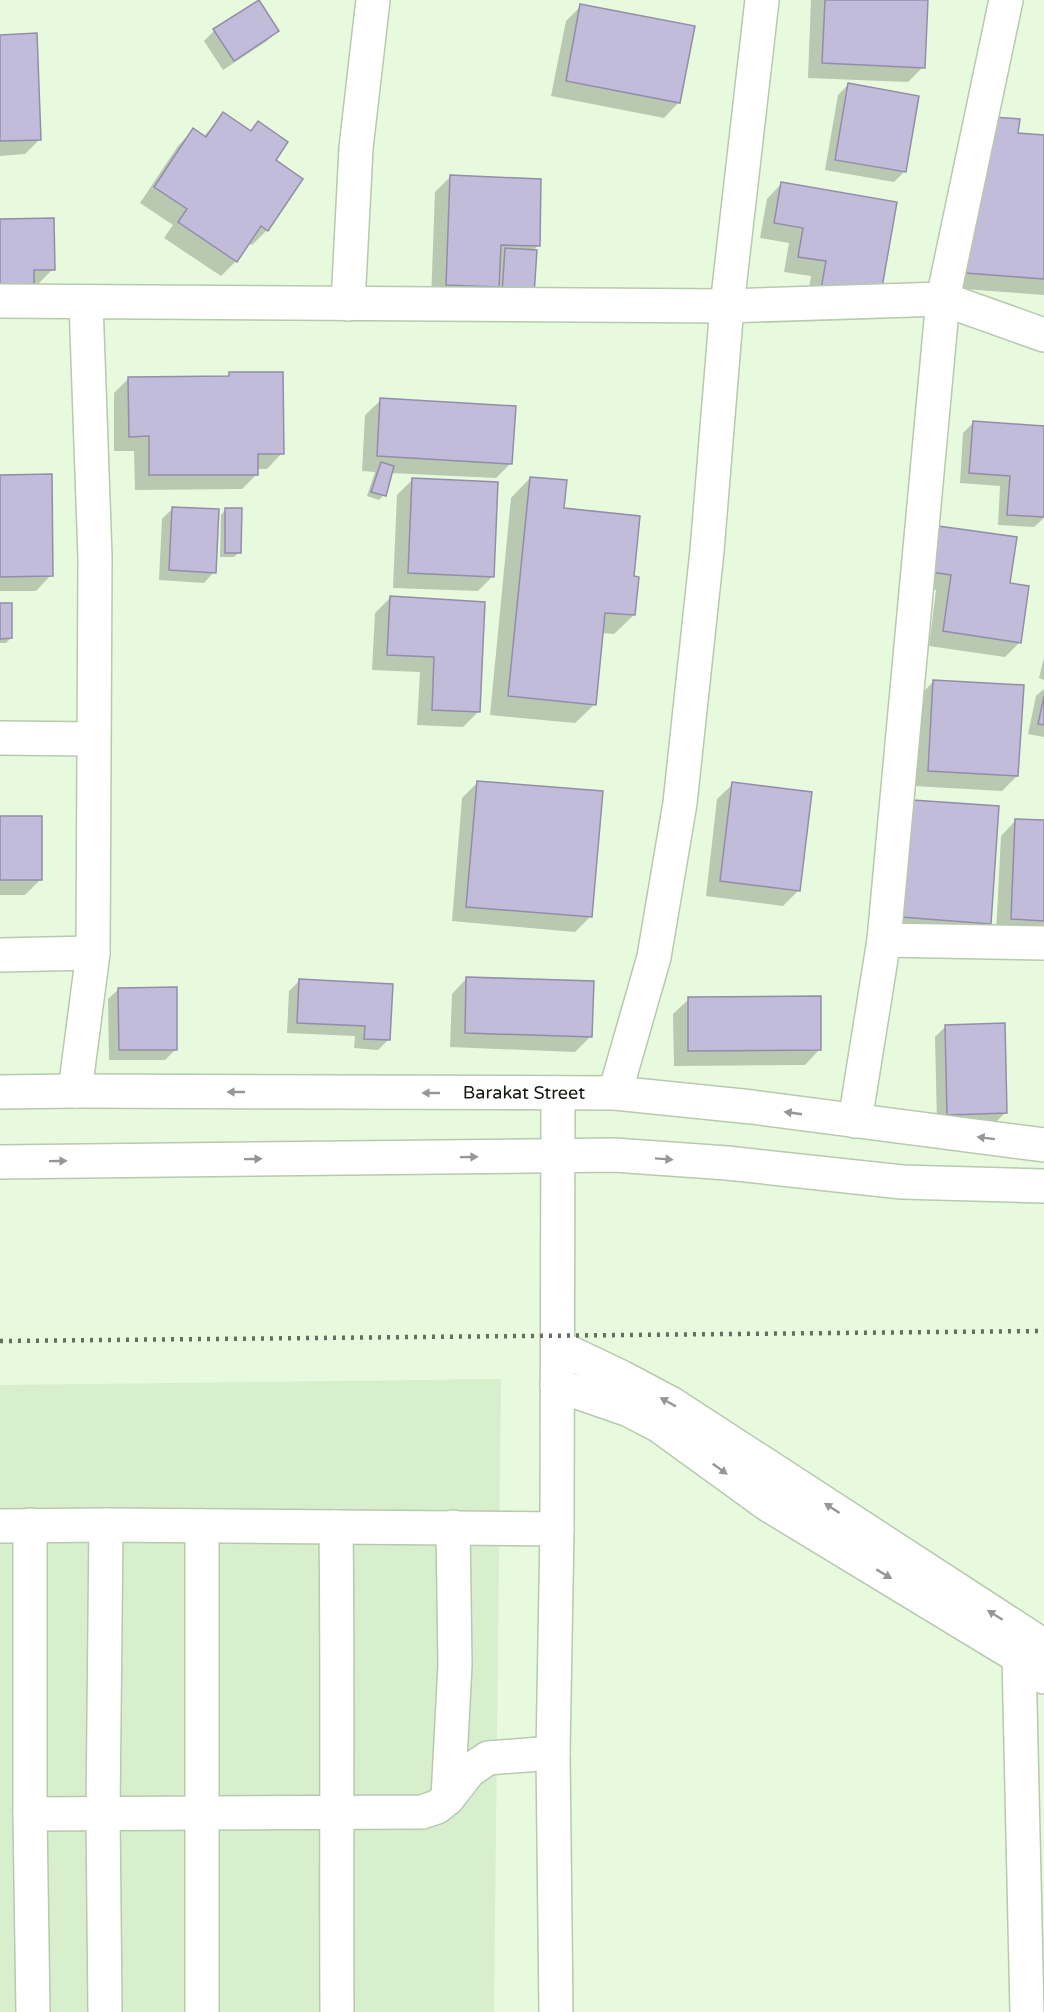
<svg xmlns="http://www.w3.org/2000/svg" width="1044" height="2012" viewBox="0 0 1044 2012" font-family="'Varela Round',sans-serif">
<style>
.built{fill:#d8efcd}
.shadow{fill:#0003}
.building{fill:#c1bcd9;stroke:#938daa;stroke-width:1.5}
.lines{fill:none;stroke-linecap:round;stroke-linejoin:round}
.street-casing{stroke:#b7c9ae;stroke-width:36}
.secondary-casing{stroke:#b7c9ae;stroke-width:36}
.street{stroke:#fff;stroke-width:33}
.secondary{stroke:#fff;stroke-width:33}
.rail{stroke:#636e5e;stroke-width:4.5;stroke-dasharray:3 6;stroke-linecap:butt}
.oneway{fill:#949793}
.labels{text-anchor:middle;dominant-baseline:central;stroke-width:5;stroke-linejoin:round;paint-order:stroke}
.street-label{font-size:18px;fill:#11170e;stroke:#fff}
</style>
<rect width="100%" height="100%" fill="#e7fade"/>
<path class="built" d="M501 1379 494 2012H0V1385Z"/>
<g class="shadow">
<path d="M811 0H926L923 67 908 82 808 78Z"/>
<path d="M581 6 679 102 664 118 551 96 566 21Z"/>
<path d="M214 31H277L267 41 223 70 204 41Z"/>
<path d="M0 36 40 139 25 154 0 156Z"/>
<path d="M848 85 904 172 894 182 825 170 838 95Z"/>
<path d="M224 114 250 132 258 123 274 161 301 179 267 230 252 245 248 243 236 261 221 276 164 238 173 225 140 203 178 146 193 130 203 137Z"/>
<path d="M1017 134 1044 136V295L950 288Z"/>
<path d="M450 177 538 245 498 298 499 285 482 302 431 300 435 192Z"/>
<path d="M782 183 863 314 806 304 811 276 784 272 789 243 760 238 767 199Z"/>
<path d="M0 220 53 269 38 284H32Z"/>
<path d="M230 374 282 453 267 469H257V474L242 489 135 490 134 451H114V393L129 378 226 377Z"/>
<path d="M381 400 511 463 496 478 391 473 384 495 379 500 367 496 375 472 362 471 365 415Z"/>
<path d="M973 423 1044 427V518L1034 527 998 525 1000 486 960 483 963 433Z"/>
<path d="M0 477 51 575 36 591H0Z"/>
<path d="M530 478 632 578 634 615 614 634 602 633 595 704 575 723 490 715 511 498Z"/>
<path d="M412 480 493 576 478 591 393 588 397 495Z"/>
<path d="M173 508 214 572 204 583 159 580 162 519Z"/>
<path d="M225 510 239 552 234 557H220L221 515Z"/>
<path d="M916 542 1009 585 1020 642 1005 657 929 646 936 590 910 586Z"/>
<path d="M390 598 478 712 463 727 417 725 420 672 372 670 375 613Z"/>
<path d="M0 605 11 638 6 643H0Z"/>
<path d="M1044 657V680L1039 678Z"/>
<path d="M933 682 1017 776 1002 791 913 786 918 697Z"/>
<path d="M1044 689V737L1028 734 1036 696Z"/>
<path d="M478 782 591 916 575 932 452 921 462 798Z"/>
<path d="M733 784 799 890 783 906 706 896 717 799Z"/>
<path d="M883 815 989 923 974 939 873 931Z"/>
<path d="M0 817 41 879 25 895H0Z"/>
<path d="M1016 820 1044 822V936L996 934 1001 836Z"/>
<path d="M467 978 590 1037 575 1052 450 1047 452 994Z"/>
<path d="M299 981 388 1040 378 1050 354 1048 355 1036 287 1033 289 991Z"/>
<path d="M119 989 176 1049 165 1060H109L108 999Z"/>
<path d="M689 999 820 1049 805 1065 674 1066 673 1014Z"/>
<path d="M946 1026 1005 1113 995 1123 937 1124 935 1037Z"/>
</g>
<g class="building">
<path d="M259 0 279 31 234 61 213 29Z"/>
<path d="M825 0H928L925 68 822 63Z"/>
<path d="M580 4 695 26 680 103 566 81Z"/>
<path d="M37 33 41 140 0 141V35Z"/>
<path d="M848 83 919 96 906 172 835 160Z"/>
<path d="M223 112 251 131 258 121 288 142 276 160 303 179 268 231 261 226 237 262 178 222 187 209 154 187 193 128 206 137Z"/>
<path d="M977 116 1020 119 1018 133 1044 135V279L965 273Z"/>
<path d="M450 175 541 179 540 246 501 245 499 287 446 285Z"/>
<path d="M781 182 897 202 880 299 821 289 826 261 798 257 803 228 774 223Z"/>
<path d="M54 218 55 270H34V287L0 288V219Z"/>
<path d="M505 248 537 250 534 295 502 294Z"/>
<path d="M229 372H283L284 454H258V475H149V436L129 437 128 377 229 376Z"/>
<path d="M380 398 516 406 512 464 377 456Z"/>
<path d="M973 421 1044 426V517L1007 515 1010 476 969 473Z"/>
<path d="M381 462 394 466 386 496 371 492Z"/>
<path d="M52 474 53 576 0 577V475Z"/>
<path d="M530 477 567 480 564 508 640 516 634 576 639 577 635 615 605 613 596 705 508 696Z"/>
<path d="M412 478 498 482 494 577 408 573Z"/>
<path d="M172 507 219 509 216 573 169 570Z"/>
<path d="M225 508H242L241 553H225Z"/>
<path d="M931 525 1017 537 1010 583 1029 586 1021 643 943 631 951 575 924 571Z"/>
<path d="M390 596 485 602 480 712 432 710 434 657 387 655Z"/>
<path d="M0 603H12V638L0 639Z"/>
<path d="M933 680 1024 685 1018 776 928 771Z"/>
<path d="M1044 696V725L1038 724Z"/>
<path d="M477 781 603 791 592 917 466 907Z"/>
<path d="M732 782 812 792 800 891 720 881Z"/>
<path d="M898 799 999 806 991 924 888 916Z"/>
<rect x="0" y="816" width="42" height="64"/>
<path d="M1015 819 1044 820V921L1011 919Z"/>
<path d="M466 977 594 981 592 1037 465 1033Z"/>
<path d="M299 979 393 984 390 1040 364 1039 365 1026 297 1023Z"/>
<path d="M177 987V1050H119L118 988Z"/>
<path d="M821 996V1050L688 1051V997Z"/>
<path d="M1005 1023 1007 1113 947 1115 945 1025Z"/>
</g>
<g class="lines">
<defs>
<g id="street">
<path d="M0 301 727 306 943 299 1044 335"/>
<path d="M348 304 356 148 373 0"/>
<path d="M0 738 93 739"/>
<path d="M884 940 1044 943"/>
<path d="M0 955 93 953"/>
<path d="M75 1091 93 953 95 557 86 302"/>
<path d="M615 1093 654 957 680 803 707 551 727 306 762 0"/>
<path d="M855 1121 884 940 943 299 1006 0"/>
<path d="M30 1525V1814L33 2012"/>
<path d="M0 1526 106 1525 557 1529"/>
<path d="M202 1526V2012"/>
<path d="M336 1527C338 1688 336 1850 337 2012"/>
<path d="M1019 1657 1027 2012"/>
<path d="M448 1798 455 1665 453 1527"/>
<path d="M30 1814 422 1812 437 1807 448 1798 469 1771 488 1758 553 1753"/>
<path d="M105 2012 103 1813 106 1525"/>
</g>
<g id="secondary">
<path id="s1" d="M0 1092 75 1091 615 1093 752 1107 1044 1145"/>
<path d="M0 1162 614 1155 727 1163 902 1182 1044 1186"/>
<path d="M558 1347 623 1378 672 1404 1044 1646"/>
<path d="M557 1385 629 1410 658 1425 767 1504 1019 1657 1044 1677"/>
<path d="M556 2012 553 1753 557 1529 558 1093"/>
</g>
</defs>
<use href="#street" class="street-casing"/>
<use href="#secondary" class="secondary-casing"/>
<use href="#street" class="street"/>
<use href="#secondary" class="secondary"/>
<path class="rail" d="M0 1341 1044 1331"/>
</g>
<defs><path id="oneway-solid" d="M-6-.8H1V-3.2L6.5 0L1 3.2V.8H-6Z" transform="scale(1.5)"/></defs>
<g class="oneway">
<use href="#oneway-solid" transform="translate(236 1092) rotate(-180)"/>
<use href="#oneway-solid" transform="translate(431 1093) rotate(-180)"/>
<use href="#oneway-solid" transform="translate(793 1113) rotate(-172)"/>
<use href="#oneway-solid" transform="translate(986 1138) rotate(-173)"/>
<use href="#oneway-solid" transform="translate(469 1157) rotate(-1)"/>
<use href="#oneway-solid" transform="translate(253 1159) rotate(-1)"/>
<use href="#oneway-solid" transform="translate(664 1159) rotate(4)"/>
<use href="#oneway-solid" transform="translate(58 1161) rotate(-1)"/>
<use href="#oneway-solid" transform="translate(668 1402) rotate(-151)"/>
<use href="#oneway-solid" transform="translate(720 1469) rotate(36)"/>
<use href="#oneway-solid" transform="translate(832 1508) rotate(-147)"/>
<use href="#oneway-solid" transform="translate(884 1574) rotate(31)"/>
<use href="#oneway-solid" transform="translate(995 1615) rotate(-148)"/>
</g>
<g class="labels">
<g class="street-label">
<text stroke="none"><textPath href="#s1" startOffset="524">Barakat Street</textPath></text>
</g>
</g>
</svg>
